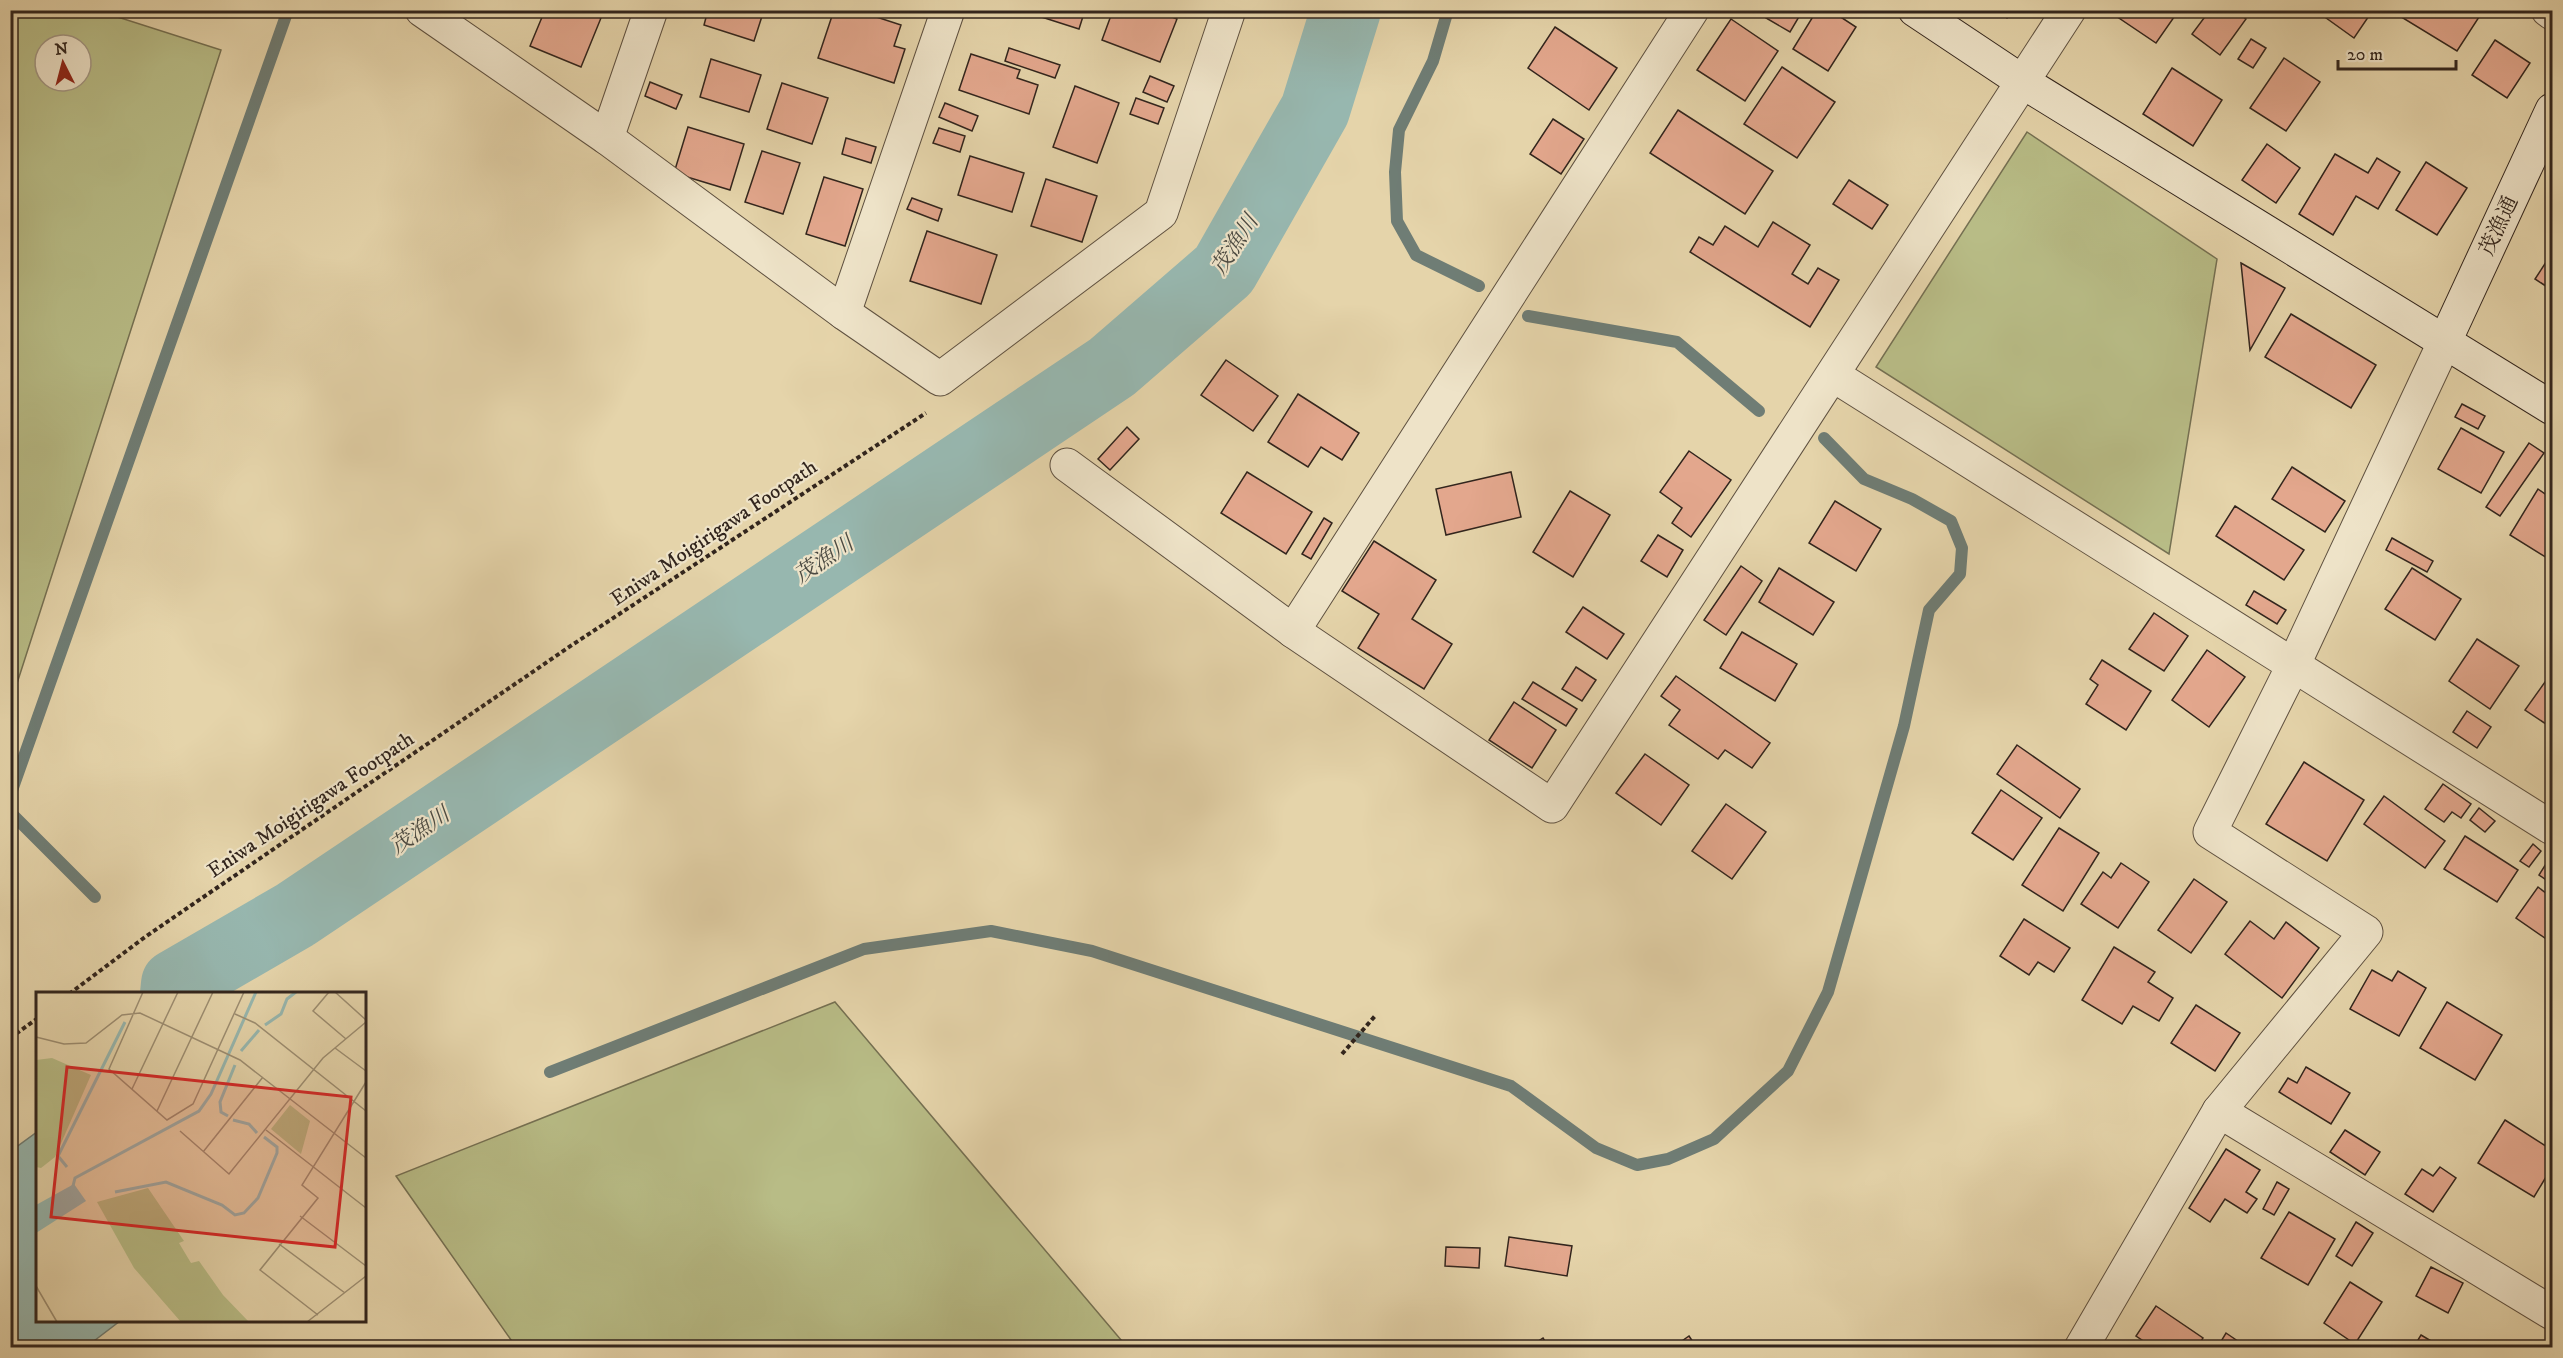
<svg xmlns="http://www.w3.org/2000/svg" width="2563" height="1358" viewBox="0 0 2563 1358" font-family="'IM FELL DW Pica','Noto Serif JP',serif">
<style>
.green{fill:#b8bc86;stroke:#757052;stroke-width:1.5;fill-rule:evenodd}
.water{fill:#97b7af;stroke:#6f7d75;stroke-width:1.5}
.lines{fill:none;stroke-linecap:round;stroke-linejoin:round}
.stream{stroke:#6f7d75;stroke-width:12}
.river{stroke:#97b7af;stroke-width:70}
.building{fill:#e3a78d;stroke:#32251d;stroke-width:1.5}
.street-casing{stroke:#5f5140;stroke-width:35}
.secondary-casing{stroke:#32251d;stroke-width:35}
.path{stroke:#32251d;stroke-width:4;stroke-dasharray:4.5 3;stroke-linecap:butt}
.street{stroke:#eee3c8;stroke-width:33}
.secondary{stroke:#eee3c8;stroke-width:33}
.labels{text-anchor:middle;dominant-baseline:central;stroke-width:4.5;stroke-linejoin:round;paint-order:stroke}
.street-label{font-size:21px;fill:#32251d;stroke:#eee3c8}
.water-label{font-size:22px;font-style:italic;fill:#4b4a42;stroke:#eee3c8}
.inset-river{fill:none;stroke:#97b7af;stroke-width:3}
.inset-road{fill:none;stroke:#9d8e72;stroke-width:1.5}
.view{fill:#d62828;fill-opacity:0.15;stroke:#d62828;stroke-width:3}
.inset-edge{fill:none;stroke:#32251d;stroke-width:3}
</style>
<rect width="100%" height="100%" fill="#e5d4aa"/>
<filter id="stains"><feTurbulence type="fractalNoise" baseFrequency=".00333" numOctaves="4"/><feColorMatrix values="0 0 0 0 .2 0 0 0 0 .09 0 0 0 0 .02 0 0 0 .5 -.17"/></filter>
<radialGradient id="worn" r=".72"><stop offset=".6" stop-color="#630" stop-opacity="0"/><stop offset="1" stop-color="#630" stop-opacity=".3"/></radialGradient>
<g class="green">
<path d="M11 10 99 11 221 50 11 702ZM45 45H81V81H45Z"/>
<path d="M2027 132 2217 259 2169 554 1876 367Z"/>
<path d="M835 1002 1127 1347H516L396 1176Z"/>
</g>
<path class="water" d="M37 1132 38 1320 120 1321 86 1347H11V1151Z"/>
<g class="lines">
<g class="stream">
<path d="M1448 10 1433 61 1399 130 1395 172 1397 221 1416 255 1479 286"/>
<path d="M1528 316 1677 342 1759 411"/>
<path d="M10 796 288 10"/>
<path d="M10 812 95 897"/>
<path d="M550 1072 864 949 991 931 1092 951 1511 1086 1596 1148 1637 1165 1668 1159 1714 1139 1788 1071 1828 992 1904 726 1929 610 1960 574 1962 548 1951 521 1912 499 1864 479 1824 438"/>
</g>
<path class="river" d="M175 994 176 984 295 915 1112 367 1224 270 1315 110 1346 10"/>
</g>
<g class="building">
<path d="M545 10H582L601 18 581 67 530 46Z"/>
<path d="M708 10H764L754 41 704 25Z"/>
<path d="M834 10H855L901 25 894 46 905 49 894 83 818 58Z"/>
<path d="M1030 10H1085L1079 29 1029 13Z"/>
<path d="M1113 10H1155L1177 19 1160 62 1102 40Z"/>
<path d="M1771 10H1803L1790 32 1766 18Z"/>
<path d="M1817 10H1830L1856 27 1828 71 1793 49Z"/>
<path d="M1996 10H2012L2007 18Z"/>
<path d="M2111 10H2179L2156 43 2110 12Z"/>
<path d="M2210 10H2233L2246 19 2220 55 2192 34Z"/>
<path d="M2315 10H2373L2354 38Z"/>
<path d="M2401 10H2475L2481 14 2457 51 2398 15Z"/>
<path d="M1731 19 1778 51 1745 101 1697 70Z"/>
<path d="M1555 27 1617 68 1589 110 1528 68Z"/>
<path d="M2251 39 2266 48 2253 68 2238 59Z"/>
<path d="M2495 40 2530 63 2507 98 2472 75Z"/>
<path d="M1009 48 1060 65 1055 78 1005 61Z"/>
<path d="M971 54 1020 70 1017 78 1038 85 1029 114 959 90Z"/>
<path d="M2284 58 2320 82 2286 131 2250 108Z"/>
<path d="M711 59 761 75 749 112 700 97Z"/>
<path d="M1782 67 1835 102 1797 158 1744 124Z"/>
<path d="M2172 68 2222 100 2193 146 2143 114Z"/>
<path d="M1150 76 1174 86 1167 102 1143 92Z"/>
<path d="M650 82 682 95 676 109 645 96Z"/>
<path d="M782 83 828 98 812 144 767 129Z"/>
<path d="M1075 86 1119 103 1097 163 1053 147Z"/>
<path d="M1136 98 1164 108 1158 124 1130 114Z"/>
<path d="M945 103 978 116 972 131 939 117Z"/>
<path d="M1678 110 1773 171 1745 214 1650 153Z"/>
<path d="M1553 119 1584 139 1561 174 1530 154Z"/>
<path d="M688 127 744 144 730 190 674 173Z"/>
<path d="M939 128 965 136 960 152 933 143Z"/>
<path d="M846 138 876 147 871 163 842 154Z"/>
<path d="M2267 144 2300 168 2276 203 2242 180Z"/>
<path d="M762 151 800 163 783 214 745 202Z"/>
<path d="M2335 154 2368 173 2377 158 2400 172 2378 209 2356 196 2333 235 2299 214Z"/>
<path d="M970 156 1024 173 1012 212 958 195Z"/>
<path d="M2426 162 2467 188 2437 235 2396 210Z"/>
<path d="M824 177 863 189 845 246 806 234Z"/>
<path d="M1046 179 1097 196 1082 242 1031 226Z"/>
<path d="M1849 180 1888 205 1872 229 1833 204Z"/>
<path d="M912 198 942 209 938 221 907 209Z"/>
<path d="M1773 222 1810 245 1792 274 1808 284 1818 268 1839 280 1810 327 1690 252 1699 237 1713 245 1725 226 1758 247Z"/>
<path d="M927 231 997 255 981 304 910 281Z"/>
<path d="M2552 253V290L2535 279Z"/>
<path d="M2241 263 2285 288 2250 350Z"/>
<path d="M2291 314 2376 365 2351 408 2265 357Z"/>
<path d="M1226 360 1278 396 1253 431 1201 395Z"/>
<path d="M1298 394 1359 433 1342 460 1321 447 1308 467 1268 442Z"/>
<path d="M2462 404 2485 416 2478 429 2455 417Z"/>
<path d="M1127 427 1139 439 1110 470 1098 459Z"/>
<path d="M2461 428 2504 452 2481 493 2438 469Z"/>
<path d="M2529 443 2544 453 2500 516 2486 507Z"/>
<path d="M1689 451 1731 480 1691 537 1672 523 1682 508 1660 492Z"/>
<path d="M2292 467 2345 501 2325 532 2272 499Z"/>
<path d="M1247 472 1312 512 1286 554 1221 513Z"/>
<path d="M1511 472 1521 517 1446 535 1436 489Z"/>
<path d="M2538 489 2552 499V561L2510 535Z"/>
<path d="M1570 491 1610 515 1573 577 1533 552Z"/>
<path d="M1835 501 1881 529 1856 571 1809 543Z"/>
<path d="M2235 506 2304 550 2284 580 2216 536Z"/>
<path d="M1324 518 1332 523 1311 559 1302 554Z"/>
<path d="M1658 535 1683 550 1667 577 1641 561Z"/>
<path d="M2392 538 2433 561 2427 572 2386 550Z"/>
<path d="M1374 541 1436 580 1412 619 1452 644 1424 689 1358 648 1379 614 1342 591Z"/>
<path d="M1741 566 1762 581 1726 635 1704 620Z"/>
<path d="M1779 568 1834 602 1813 635 1759 602Z"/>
<path d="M2412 568 2461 599 2435 640 2385 609Z"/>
<path d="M2254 591 2286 610 2277 624 2246 605Z"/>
<path d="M1583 607 1624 634 1607 659 1566 632Z"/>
<path d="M2154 613 2188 636 2164 671 2129 649Z"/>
<path d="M1742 632 1797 664 1775 701 1720 668Z"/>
<path d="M2477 639 2519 666 2490 709 2449 681Z"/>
<path d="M2207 650 2245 677 2209 727 2172 700Z"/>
<path d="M2102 660 2151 691 2126 730 2086 704 2098 685 2090 679Z"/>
<path d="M1576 667 1596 680 1582 701 1562 689Z"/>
<path d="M1676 676 1770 743 1752 768 1725 750 1718 759 1669 725 1680 710 1661 696Z"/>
<path d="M1533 682 1577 709 1566 726 1522 699Z"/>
<path d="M2545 682 2552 687V728L2525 710Z"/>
<path d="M1514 702 1556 730 1532 768 1489 740Z"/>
<path d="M2467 711 2491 727 2477 748 2453 732Z"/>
<path d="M2017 745 2080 789 2060 818 1997 774Z"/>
<path d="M1645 754 1689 785 1661 825 1616 793Z"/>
<path d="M2304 762 2364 800 2327 861 2266 824Z"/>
<path d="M2443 784 2471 804 2461 818 2452 812 2444 822 2425 809Z"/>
<path d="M2001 790 2042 818 2013 860 1972 833Z"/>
<path d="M2384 796 2445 841 2425 868 2364 824Z"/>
<path d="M1726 804 1766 832 1732 879 1692 851Z"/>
<path d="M2479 808 2495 821 2485 832 2470 820Z"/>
<path d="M2059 828 2099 853 2063 911 2022 885Z"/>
<path d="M2465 836 2518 870 2497 902 2444 869Z"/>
<path d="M2533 844 2541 851 2529 867 2520 861Z"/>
<path d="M2551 856 2552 857V884L2539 875Z"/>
<path d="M2121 863 2149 882 2118 928 2081 904 2103 872 2111 878Z"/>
<path d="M2194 879 2227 902 2191 953 2158 930Z"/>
<path d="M2538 887 2552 898V943L2516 918Z"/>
<path d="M2024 919 2070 948 2054 972 2038 962 2029 975 2000 956Z"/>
<path d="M2250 921 2274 939 2286 922 2319 948 2282 998 2225 954Z"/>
<path d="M2114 947 2155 972 2148 982 2173 998 2159 1021 2133 1006 2122 1024 2082 1000Z"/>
<path d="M2372 970 2392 981 2398 971 2426 988 2399 1036 2350 1009Z"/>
<path d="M2447 1002 2502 1035 2475 1080 2420 1048Z"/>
<path d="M2196 1005 2240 1033 2215 1071 2171 1043Z"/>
<path d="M2306 1067 2350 1093 2331 1124 2279 1092 2288 1078 2297 1083Z"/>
<path d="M2505 1120 2552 1150V1167L2534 1197 2478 1163Z"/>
<path d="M2345 1130 2380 1152 2365 1175 2330 1152Z"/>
<path d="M2226 1149 2260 1170 2246 1192 2257 1199 2247 1213 2225 1199 2210 1222 2189 1208Z"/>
<path d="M2440 1167 2456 1178 2433 1212 2405 1194 2422 1169 2433 1176Z"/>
<path d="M2277 1182 2289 1189 2274 1215 2263 1209Z"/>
<path d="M2289 1212 2335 1239 2308 1285 2261 1258Z"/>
<path d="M2356 1222 2373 1233 2352 1266 2336 1256Z"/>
<path d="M1509 1237 1572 1246 1567 1276 1505 1266Z"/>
<path d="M1446 1247 1480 1248 1479 1268 1445 1266Z"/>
<path d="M2431 1267 2463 1283 2448 1313 2416 1296Z"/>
<path d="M2350 1282 2382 1302 2355 1344 2324 1323Z"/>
<path d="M2156 1306 2203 1338 2197 1348H2154L2136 1336Z"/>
<path d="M2226 1333 2248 1348H2217Z"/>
<path d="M2421 1335 2443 1348H2413Z"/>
<path d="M1689 1336 1697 1348H1672Z"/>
<path d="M1543 1338 1549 1348H1528Z"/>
</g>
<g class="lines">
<defs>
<g id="street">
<path d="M422 10 607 138 844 313 940 379 1161 213 1229 10"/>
<path d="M2548 10 2552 13"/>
<path d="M607 138 651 10"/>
<path d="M844 313 948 10"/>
<path d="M1833 375 2552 828"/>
<path d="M1067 465 1293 631 1552 806 2069 10"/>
<path d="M1293 631 1692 10"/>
<path d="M2219 1111 2552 1313"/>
<path d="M2081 1348 2219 1111 2366 932 2210 832 2293 666 2445 341"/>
</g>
<g id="secondary">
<path d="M1915 10 2023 82 2552 408"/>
<path d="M2445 341 2552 110"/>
</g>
</defs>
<use href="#street" class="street-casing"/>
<use href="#secondary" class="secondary-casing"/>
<g class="path">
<path d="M69 994 145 937 572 645 926 413"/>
<path d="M10 1038 38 1018"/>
<path d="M1342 1054 1375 1016"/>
</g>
<use href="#street" class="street"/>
<use href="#secondary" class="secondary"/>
</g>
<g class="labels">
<g class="street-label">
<text transform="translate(2499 226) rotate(-65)">茂漁通</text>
<text transform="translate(714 533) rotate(-34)">Eniwa Moigirigawa Footpath</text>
<text transform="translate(311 805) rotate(-34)">Eniwa Moigirigawa Footpath</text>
</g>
<g class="water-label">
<text transform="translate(1235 245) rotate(-57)">茂漁川</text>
<text transform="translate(824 560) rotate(-34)">茂漁川</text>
<text transform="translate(420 831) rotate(-34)">茂漁川</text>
</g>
</g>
<g transform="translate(36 992)">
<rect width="330" height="330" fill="#e5d4aa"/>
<path d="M16 66 55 83 19 165 5 176 0 175V68ZM254 113 274 129 265 162 235 137ZM112 196 148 249 143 251 155 271 163 269 187 303 213 330H145L98 276 61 210Z" fill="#b8bc86"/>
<path d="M38 192 50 209 0 241V213Z" fill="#97b7af"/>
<path class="inset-river" d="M229 33 245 22 251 7 260 0M205 59 223 38M192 124 185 120 184 110 199 73M197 128 213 132 221 141M31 175 22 164 89 30M79 200 130 190 186 213 199 223 208 221 222 206 241 161V155L228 145M35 202 39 186 163 119 175 102 220 0"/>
<path class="inset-road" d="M107 0 73 77 131 128 157 112 208 0M293 0 277 19 310 47M299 0 330 28M199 22 219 31 330 119M0 45 28 52 50 51 86 23 104 21 204 68 330 166M299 56 330 79M96 97 142 0M121 119 177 0M230 138 330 216M144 139 193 182 287 66 330 30M167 160 227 85M264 224 330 274M243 252 309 301M0 294 21 330M282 323 224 278 282 206 266 193 330 90M271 330 330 284"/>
<path class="view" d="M31 75 315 105 299 255 15 225Z"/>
<rect width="330" height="330" class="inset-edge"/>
</g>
<rect width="2563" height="1358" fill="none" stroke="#e5d4aa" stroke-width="36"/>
<rect x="12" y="12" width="2539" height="1334" fill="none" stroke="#32251d" stroke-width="3"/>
<rect x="18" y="18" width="2527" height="1322" fill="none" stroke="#32251d" stroke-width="1.5"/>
<g transform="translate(63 63) rotate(354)"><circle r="28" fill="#eee3c8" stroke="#a39784" stroke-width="1.5"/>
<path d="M0-4.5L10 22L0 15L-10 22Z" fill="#8f2418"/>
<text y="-9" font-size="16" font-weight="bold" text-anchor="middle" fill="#32251d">N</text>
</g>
<path d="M2338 60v9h118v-9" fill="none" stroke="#32251d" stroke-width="3"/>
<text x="2347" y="60" font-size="18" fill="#32251d" stroke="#eee3c8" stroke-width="4.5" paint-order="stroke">20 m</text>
<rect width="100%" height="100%" filter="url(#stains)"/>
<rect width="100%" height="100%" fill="url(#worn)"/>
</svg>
